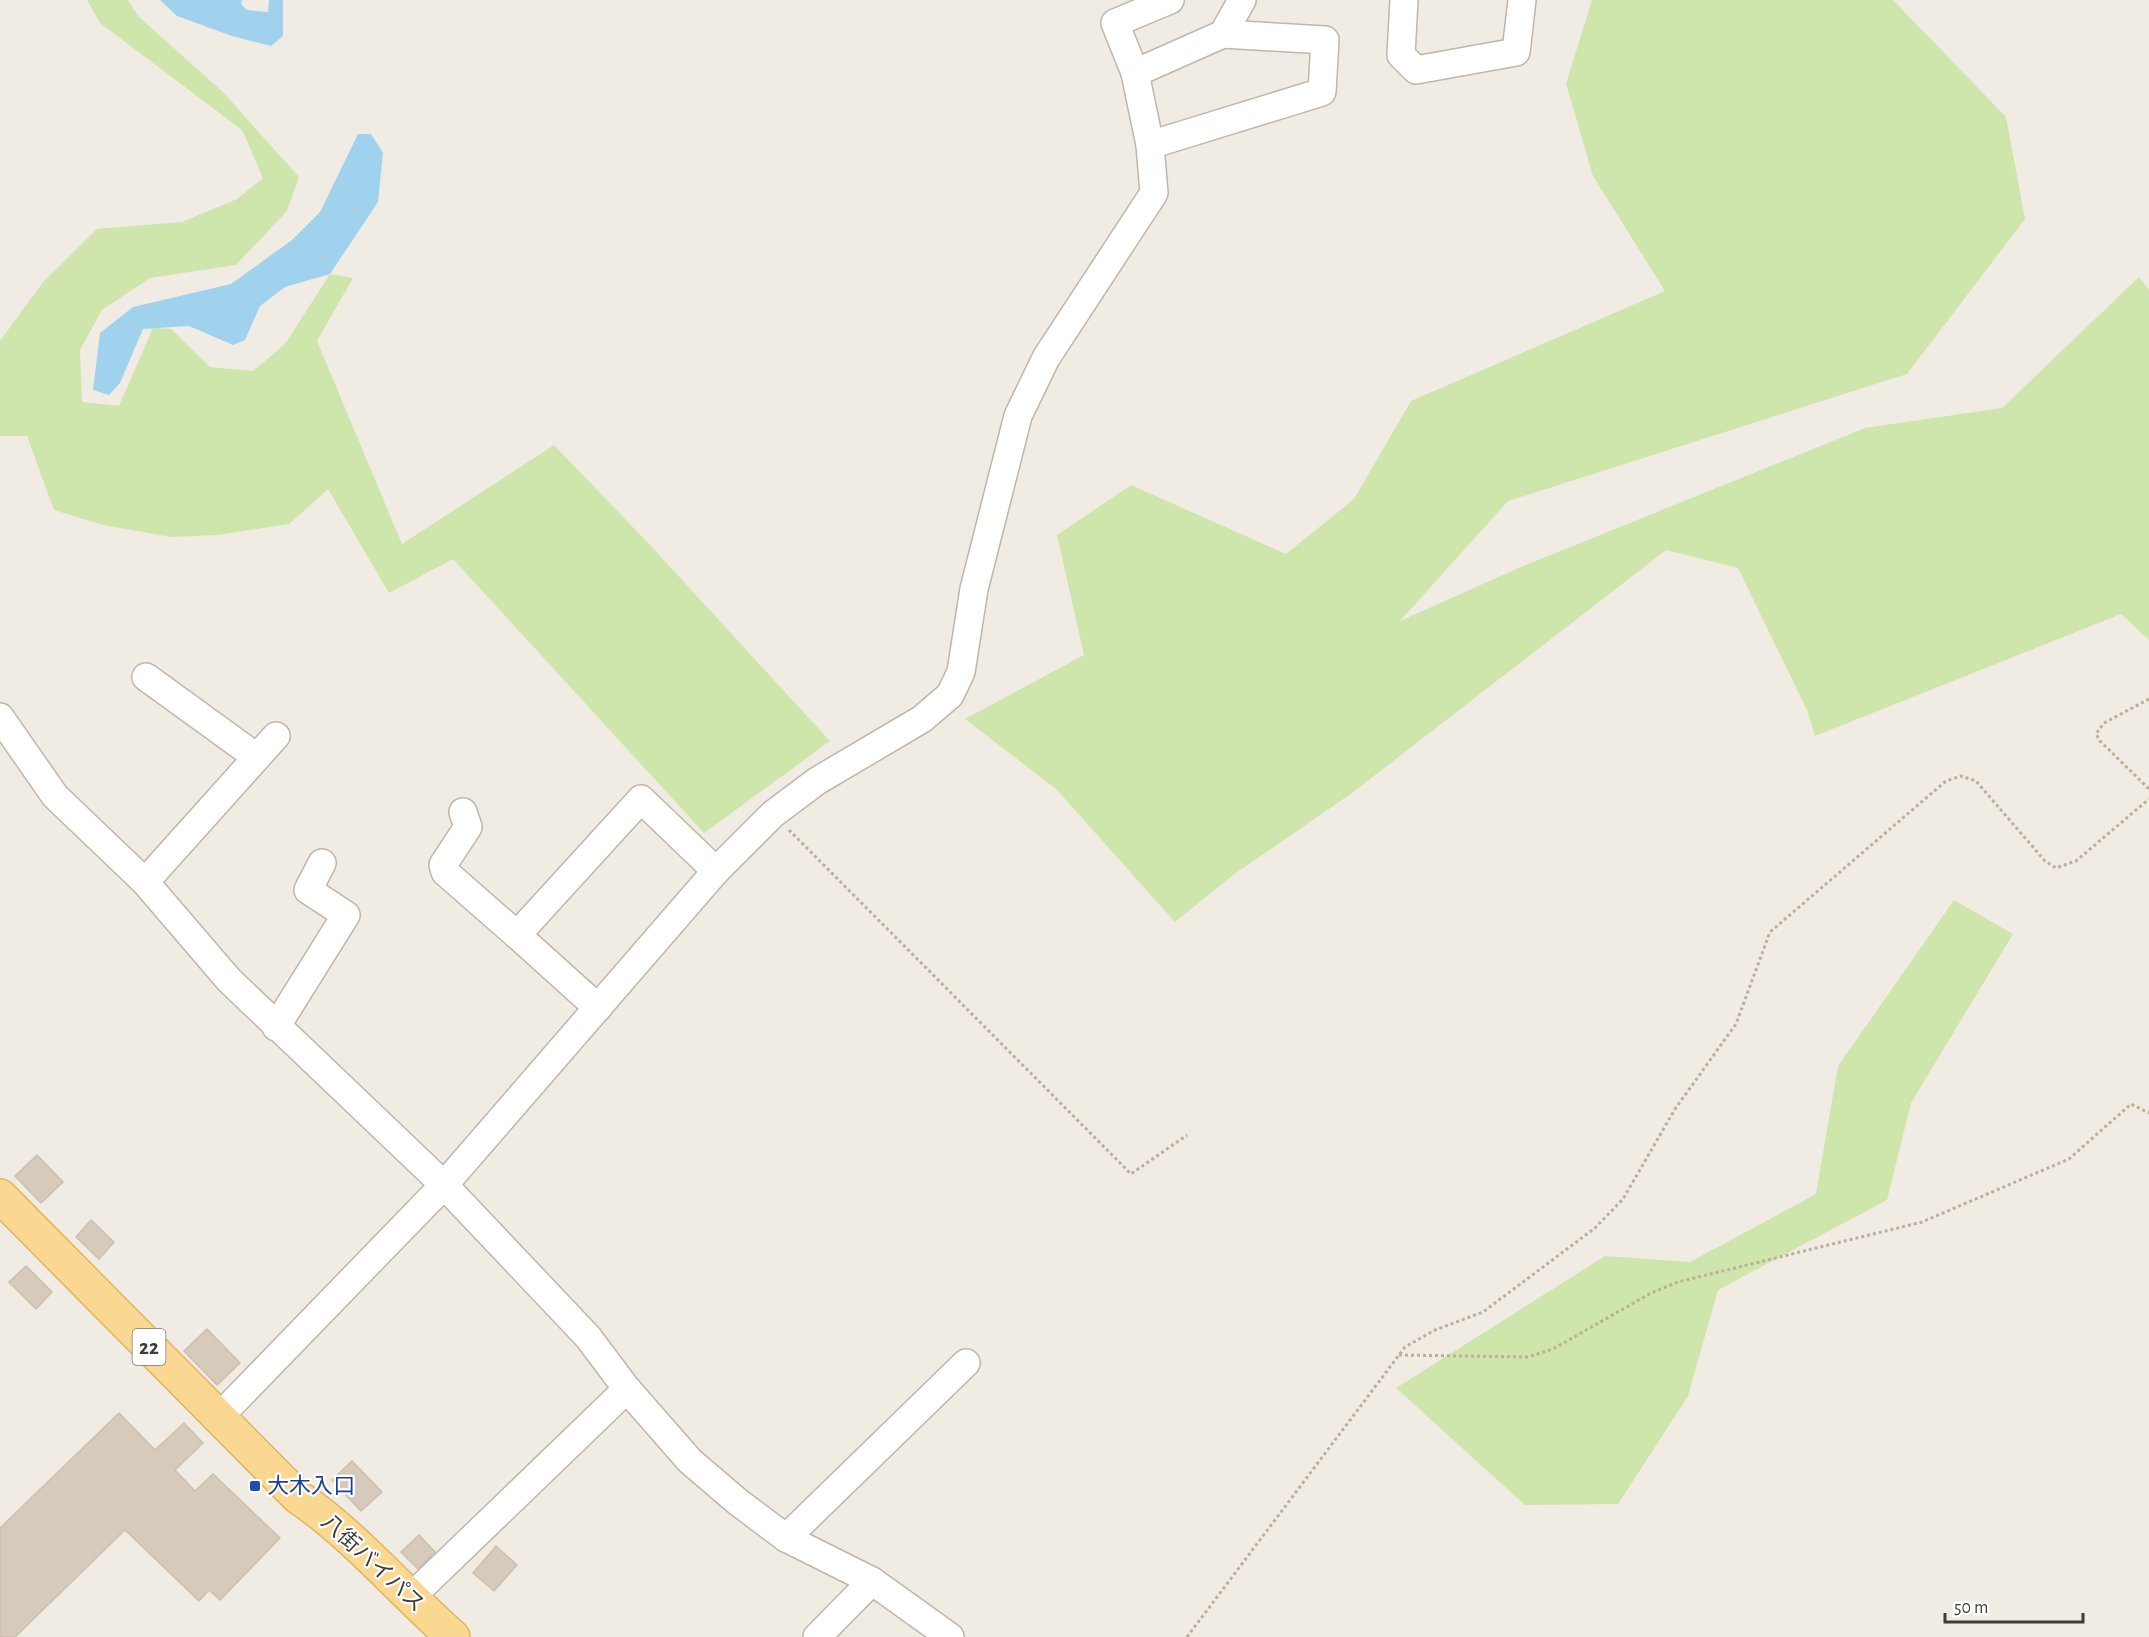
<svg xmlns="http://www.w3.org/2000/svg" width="2149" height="1637" viewBox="0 0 2149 1637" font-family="'Alegreya Sans','Noto Sans JP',sans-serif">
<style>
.green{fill:#cee5ac}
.water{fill:#a0d2ed}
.building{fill:#d5cabc;stroke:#cdbfac;stroke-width:1.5}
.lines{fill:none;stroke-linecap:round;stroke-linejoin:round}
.minor-casing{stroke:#bfb6a9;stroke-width:30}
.major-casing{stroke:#dfb463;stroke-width:36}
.path{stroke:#bdae98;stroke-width:3;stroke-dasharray:3 3;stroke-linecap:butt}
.minor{stroke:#fff;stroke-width:27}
.major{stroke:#fbd892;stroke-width:33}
.transit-dot{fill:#1a4fb4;stroke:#fff;stroke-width:2}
.labels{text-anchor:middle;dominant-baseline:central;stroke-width:4.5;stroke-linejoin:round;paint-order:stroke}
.shield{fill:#fff;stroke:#7b7671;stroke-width:1.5}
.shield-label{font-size:21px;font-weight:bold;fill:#433c34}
.transit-label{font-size:22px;fill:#164399;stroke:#fff;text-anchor:start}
.street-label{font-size:22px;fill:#433c34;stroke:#fff}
</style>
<rect width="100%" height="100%" fill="#f1ece3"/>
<g class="green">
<path d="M87 0H128L138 16 223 92 299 177 287 211 236 265 150 278 102 310 80 350 82 402 119 406 153 328 171 329 210 367 253 371 285 344 330 274 353 278 317 341 402 544 554 445 650 545 830 741 704 833 453 559 389 593 328 489 289 524 218 535 171 537 103 525 54 510 27 436H0V341L43 282 97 229 182 222 237 199 263 178 242 130 100 23Z"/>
<path d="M1592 0H1893L2006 117 2025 219 1907 374 1508 501 1400 621 1521 567 1865 428 2002 408 2139 277 2149 290V640L2121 614 1815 736 1807 710 1738 568 1666 550 1352 793 1233 875 1175 922 1056 789 965 719 1084 655 1057 535 1131 485 1286 554 1354 499 1411 401 1665 291 1593 176 1566 84Z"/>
<path d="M1954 900 2013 934 1911 1103 1887 1200 1718 1290 1688 1396 1618 1504 1525 1505 1396 1388 1605 1256 1690 1262 1816 1194 1838 1066Z"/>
</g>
<g class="water">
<path d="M160 0H242L241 4 247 10 268 12 269 0H283V36L271 46 232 36 177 16Z"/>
<path d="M358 134H371L383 153 378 202 330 274 285 287 260 306 245 340 233 345 189 326 143 329 120 383 109 395 93 390 100 333 133 307 231 284 292 240 320 212Z"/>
</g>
<g class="building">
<path d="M37 1155 63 1182 41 1203 15 1176Z"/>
<path d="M91 1220 114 1242 99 1259 76 1237Z"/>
<path d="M26 1266 52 1292 36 1309 9 1282Z"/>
<path d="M207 1329 240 1363 217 1385 184 1351Z"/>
<path d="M119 1413 155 1450 184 1423 203 1443 175 1470 195 1491 213 1474 280 1538 220 1600 209 1590 199 1601 125 1530 15 1637H0V1528Z"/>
<path d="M352 1461 382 1492 361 1511 332 1480Z"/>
<path d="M419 1535 435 1552 418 1569 401 1552Z"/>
<path d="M496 1546 517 1565 494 1591 473 1573Z"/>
</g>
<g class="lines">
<defs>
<g id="minor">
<path d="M1404 0 1401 55 1416 70 1516 52 1522 0"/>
<path d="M1135 73 1223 34 1242 0"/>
<path d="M1150 145 1322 92 1325 40 1223 34"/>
<path d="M146 677 255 756"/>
<path d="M0 717 55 796 145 882 229 980 444 1185 588 1337 627 1389 690 1461 738 1502 786 1538 872 1581 950 1637"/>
<path d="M463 812 468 827 443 865 445 872 517 935"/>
<path d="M145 882 276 736"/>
<path d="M598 1008 517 935 641 799 716 871"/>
<path d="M276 1027 346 915 308 890 322 863"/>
<path d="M218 1418 444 1185 716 871 773 814 817 781 922 719 950 695 961 672 974 589 1018 416 1046 358 1154 193 1150 145 1135 73 1115 23 1170 0"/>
<path d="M786 1538 966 1363"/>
<path d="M409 1599 627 1389"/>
<path d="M817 1637 872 1581"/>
</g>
<path id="major" d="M0 1196 298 1497C353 1534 402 1592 453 1637"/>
</defs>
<use href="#minor" class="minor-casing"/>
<use href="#major" class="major-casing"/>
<g class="path">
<path d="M2149 699 2104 723 2096 734 2100 741 2149 789"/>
<path d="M789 830 1131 1174 1187 1135"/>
<path d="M1399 1355 1528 1357 1553 1349 1651 1293 1678 1282 1922 1222 2069 1159 2131 1104 2149 1113"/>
<path d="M1187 1637 1405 1347 1435 1330 1483 1312 1595 1228 1623 1199 1675 1109 1736 1024 1770 932 1946 781 1961 776 1976 781 2045 861 2056 868 2076 861 2149 799"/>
</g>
<use href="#minor" class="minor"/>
<use href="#major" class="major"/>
</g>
<rect class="transit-dot" x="249" y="1480" width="12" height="12" rx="3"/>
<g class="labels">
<rect class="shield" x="132.5" y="1329" width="33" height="36" rx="4.5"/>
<g class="shield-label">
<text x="149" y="1347">22</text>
</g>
<g class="transit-label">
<text x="267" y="1486">大木入口</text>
</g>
<g class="street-label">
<text transform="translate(373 1563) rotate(43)">八街バイパス</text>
</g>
</g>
<path d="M1945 1613v9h138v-9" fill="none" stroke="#433c34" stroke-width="3"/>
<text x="1954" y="1613" font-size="18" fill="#433c34" stroke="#ffffff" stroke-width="4.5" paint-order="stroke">50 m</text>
</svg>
